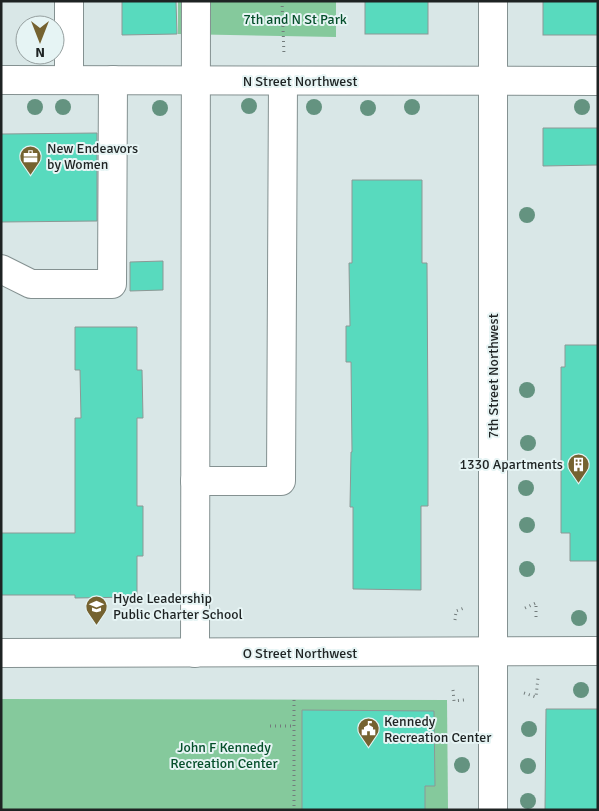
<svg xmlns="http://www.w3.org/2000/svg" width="599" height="811" viewBox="0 0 599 811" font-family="Signika,sans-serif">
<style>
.green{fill:#85c99c}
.building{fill:#58dabe;stroke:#8c9895}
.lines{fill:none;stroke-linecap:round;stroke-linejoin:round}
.minor-casing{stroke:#849191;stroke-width:30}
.major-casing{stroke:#849191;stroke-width:30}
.path{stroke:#727b7b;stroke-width:3;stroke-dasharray:1 4;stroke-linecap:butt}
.minor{stroke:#fff;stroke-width:28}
.major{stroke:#fff;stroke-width:28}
.tree{fill:#649380}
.labels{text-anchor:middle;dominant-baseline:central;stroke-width:4;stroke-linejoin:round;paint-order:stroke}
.park-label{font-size:14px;fill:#054f2b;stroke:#e6f4f4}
.street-label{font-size:14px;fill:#1e2323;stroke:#e6f4f4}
.poi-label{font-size:14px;fill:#1e2323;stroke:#e6f4f4;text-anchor:start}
</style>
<rect width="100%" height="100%" fill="#d9e7e7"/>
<g class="green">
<path d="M178 1H336V37L178 34Z"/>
<path d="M1 699 447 700 448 810H1Z"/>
</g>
<g class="building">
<path d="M122 1H176L177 34 122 35Z"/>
<rect x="365" y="1" width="63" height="33"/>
<rect x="543" y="1" width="55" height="34"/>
<path d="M543 128H598V165L543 166Z"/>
<path d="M97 133V221L1 222V134Z"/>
<path d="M352 180H422V263H427L428 432V506H421V590L353 589V507H350L351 452H352L351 362H346V326H350L349 263H352Z"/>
<path d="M163 261V290L130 291V262Z"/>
<path d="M75 327H137V370H142L143 418H137V506H143V556H137V597L75 598V595H1V533H75V418H81L80 370H75Z"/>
<path d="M565 345H598V561H570V533H561V367H565Z"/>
<path d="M546 709H598V810H545Z"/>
<path d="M302 710 434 711 435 786H425V810H302Z"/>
</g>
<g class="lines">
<defs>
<g id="minor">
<path d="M69 1V80"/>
<path d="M1 80 598 81"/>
<path d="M1 269 31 284H112L113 80"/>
<path d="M195 481H281L283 81"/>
<path d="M1 653 598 651"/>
<path d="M195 653 196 1"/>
</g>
<path id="major" d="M493 1V810"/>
</defs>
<use href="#minor" class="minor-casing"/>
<use href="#major" class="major-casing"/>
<g class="path">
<path d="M282 1 284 55"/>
<path d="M525 608 536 603V620"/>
<path d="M455 620 456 611 464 608"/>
<path d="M453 690 454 701 464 700"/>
<path d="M524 693 536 697 538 678"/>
<path d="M294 700V810"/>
<path d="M270 726H294"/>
</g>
<use href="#minor" class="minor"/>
<use href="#major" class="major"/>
</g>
<g class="tree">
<circle cx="249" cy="106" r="8"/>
<circle cx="35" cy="107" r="8"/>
<circle cx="63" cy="107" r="8"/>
<circle cx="314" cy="107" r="8"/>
<circle cx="412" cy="107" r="8"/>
<circle cx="582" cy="107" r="8"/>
<circle cx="160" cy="108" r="8"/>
<circle cx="368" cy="108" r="8"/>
<circle cx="527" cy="215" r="8"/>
<circle cx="527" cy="390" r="8"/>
<circle cx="528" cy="443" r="8"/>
<circle cx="526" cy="488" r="8"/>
<circle cx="527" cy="525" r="8"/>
<circle cx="527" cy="569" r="8"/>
<circle cx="579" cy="618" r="8"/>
<circle cx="581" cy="690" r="8"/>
<circle cx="529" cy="729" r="8"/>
<circle cx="462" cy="765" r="8"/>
<circle cx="528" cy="766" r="8"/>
<circle cx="528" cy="801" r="8"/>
</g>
<defs>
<symbol id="office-pin" viewBox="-11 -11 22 30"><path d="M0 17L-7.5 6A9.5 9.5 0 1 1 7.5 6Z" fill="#756230" stroke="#e6f4f4"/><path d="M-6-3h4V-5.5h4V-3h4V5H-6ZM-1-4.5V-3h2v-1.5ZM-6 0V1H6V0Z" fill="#fff"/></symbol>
<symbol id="building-pin" viewBox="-11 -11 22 30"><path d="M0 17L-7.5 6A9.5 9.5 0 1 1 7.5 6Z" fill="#756230" stroke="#e6f4f4"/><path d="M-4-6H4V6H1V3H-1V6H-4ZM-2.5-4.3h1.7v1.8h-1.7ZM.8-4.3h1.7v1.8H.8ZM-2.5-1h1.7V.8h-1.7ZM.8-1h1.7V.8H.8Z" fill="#fff"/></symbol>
<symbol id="school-pin" viewBox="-11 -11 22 30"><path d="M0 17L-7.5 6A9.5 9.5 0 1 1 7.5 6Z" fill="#756230" stroke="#e6f4f4"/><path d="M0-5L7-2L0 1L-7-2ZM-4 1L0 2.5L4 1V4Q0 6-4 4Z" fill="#fff"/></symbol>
<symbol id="civic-pin" viewBox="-11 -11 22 30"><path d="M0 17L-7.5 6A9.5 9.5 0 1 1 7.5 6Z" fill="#756230" stroke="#e6f4f4"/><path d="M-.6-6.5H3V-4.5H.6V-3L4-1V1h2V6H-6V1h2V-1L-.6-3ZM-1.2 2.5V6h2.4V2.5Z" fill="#fff"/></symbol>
</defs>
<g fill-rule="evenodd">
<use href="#office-pin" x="18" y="144" width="25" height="34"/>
<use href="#building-pin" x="566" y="452" width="25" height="34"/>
<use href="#school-pin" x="84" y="594" width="25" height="34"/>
<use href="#civic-pin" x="356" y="716" width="25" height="34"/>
</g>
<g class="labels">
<g class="park-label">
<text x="295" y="19">7th and N St Park</text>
<text x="224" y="747">John F Kennedy<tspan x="224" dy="16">Recreation Center</tspan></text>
</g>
<g class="street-label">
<text x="300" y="81">N Street Northwest</text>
<text transform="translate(493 376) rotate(-90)">7th Street Northwest</text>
<text x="300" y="653">O Street Northwest</text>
</g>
<g class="poi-label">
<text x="47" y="148">New Endeavors<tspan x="47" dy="16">by Women</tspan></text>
<text x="563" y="464" text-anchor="end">1330 Apartments</text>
<text x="113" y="598">Hyde Leadership<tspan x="113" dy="16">Public Charter School</tspan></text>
<text x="384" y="721">Kennedy<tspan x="384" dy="16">Recreation Center</tspan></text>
</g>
</g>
<rect width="599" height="811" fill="none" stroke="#1e2323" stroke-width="5"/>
<g transform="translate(40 40) rotate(180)"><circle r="24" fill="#e6f4f4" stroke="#96a0a0"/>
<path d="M0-4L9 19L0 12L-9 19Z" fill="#756230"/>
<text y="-8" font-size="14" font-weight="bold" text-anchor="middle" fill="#1e2323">N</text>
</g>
</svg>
